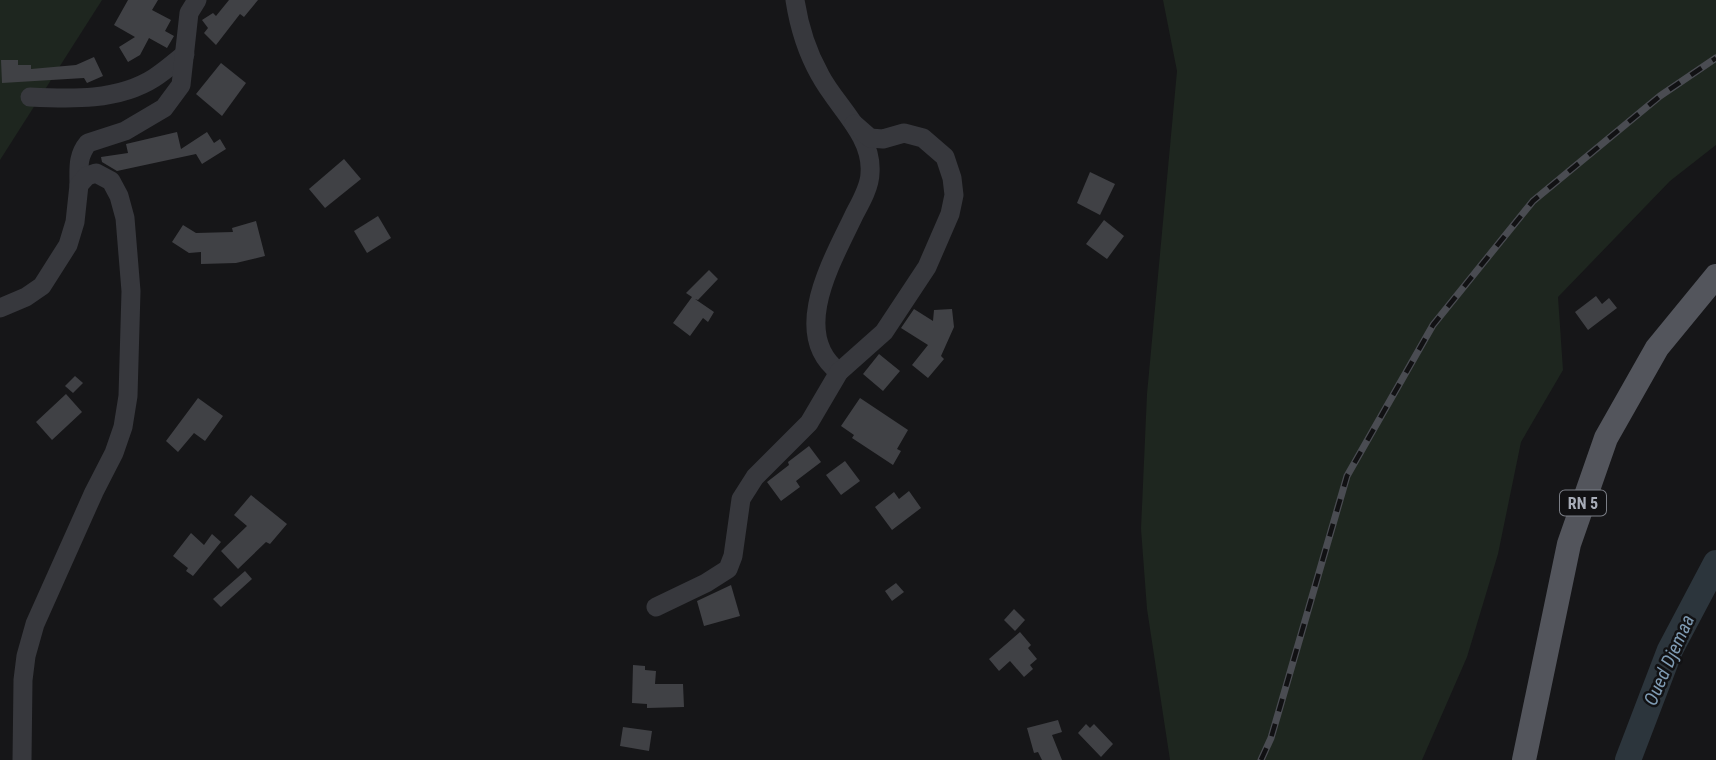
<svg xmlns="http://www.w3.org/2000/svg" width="1716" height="760" viewBox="0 0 1716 760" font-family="'Roboto Condensed',sans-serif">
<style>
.green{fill:#1e261f}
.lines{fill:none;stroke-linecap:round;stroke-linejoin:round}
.river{stroke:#2c353c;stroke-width:26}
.building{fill:#404145}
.minor{stroke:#37383d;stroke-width:19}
.major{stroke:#53555c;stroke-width:24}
.rail-casing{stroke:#4a4c52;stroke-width:7}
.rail{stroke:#111113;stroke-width:4.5;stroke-dasharray:13;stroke-linecap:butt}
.labels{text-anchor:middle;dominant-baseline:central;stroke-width:5;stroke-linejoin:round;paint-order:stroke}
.shield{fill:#111113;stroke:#7b7e86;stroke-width:2}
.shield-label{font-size:16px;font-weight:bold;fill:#a8adb8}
.water-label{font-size:19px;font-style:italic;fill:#7f9bb3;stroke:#111113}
</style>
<rect width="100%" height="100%" fill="#161618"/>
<g class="green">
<path d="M0 0H102L0 160Z"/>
<path d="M1163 0H1716V145L1670 181 1558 297 1563 370 1521 442 1498 554 1467 657 1422 760H1170L1147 609 1141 529 1147 394 1177 71Z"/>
</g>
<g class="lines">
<path class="river" d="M1628 760 1670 650 1716 563"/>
</g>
<g class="building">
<path d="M128 0H158L152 10 171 20 165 31 174 36 167 48 149 38 140 55 128 62 119 47 135 37 114 25Z"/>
<path d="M229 0H258L244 17 240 14 216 45 204 33 208 28 202 20 213 13 216 16Z"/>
<path d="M94 57 103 76 87 83 84 78 2 83 1 60H18V65H31V69L76 65Z"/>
<path d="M221 63 246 83 222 116 196 94Z"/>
<path d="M177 132 181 149 207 132 214 143 220 139 226 149 202 164 196 154 117 171 102 162 101 157 128 153 126 144Z"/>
<path d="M344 159 361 179 325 208 309 189Z"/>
<path d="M1090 172 1115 184 1100 215 1077 203Z"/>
<path d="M378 216 391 238 367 253 354 231Z"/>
<path d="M1104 220 1124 236 1107 259 1086 244Z"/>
<path d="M256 221 265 256 236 263 201 264V252L189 253 172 242 183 225 196 233 233 232 232 228Z"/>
<path d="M709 270 718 279 698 300 695 299 714 312 708 322 703 318 690 336 673 323 692 297 686 293Z"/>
<path d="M1596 296 1602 304 1609 298 1617 308 1588 330 1575 312Z"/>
<path d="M914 309 933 321 934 310 952 309 954 327 941 356 944 359 928 378 912 365 928 345 901 328Z"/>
<path d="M879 354 900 371 883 391 863 374Z"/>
<path d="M75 376 83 383 73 393 65 386Z"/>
<path d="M66 394 82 412 52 440 36 422Z"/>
<path d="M198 398 223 416 205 441 194 433 178 452 166 441Z"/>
<path d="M860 398 908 430 897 449 901 451 893 465 852 438 854 435 841 426Z"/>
<path d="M809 446 821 462 796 481 800 487 781 501 767 482 789 465 788 462Z"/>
<path d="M845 461 860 481 841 495 826 475Z"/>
<path d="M909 491 921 508 892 530 875 507 894 492 899 499Z"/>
<path d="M251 495 287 524 270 544 266 542 238 569 221 551 247 526 234 515Z"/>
<path d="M191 533 204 545 212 534 221 542 193 576 186 571 188 568 173 556Z"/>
<path d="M245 571 252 579 221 607 213 599Z"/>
<path d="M896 583 904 592 892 601 885 591Z"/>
<path d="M731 585 740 616 704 626 697 601Z"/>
<path d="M1014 609 1025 620 1015 631 1004 620Z"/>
<path d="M1020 632 1031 645 1028 648 1037 659 1030 665 1033 669 1024 677 1010 661 999 671 989 659Z"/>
<path d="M633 665 645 666V670L656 671 655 684H683L684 707 647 708V704L632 703Z"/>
<path d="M1058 720 1062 732 1052 735 1062 760H1042L1038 752 1034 753 1027 728Z"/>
<path d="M1086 724 1090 728 1094 724 1113 744 1101 757 1078 733Z"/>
<path d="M623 727 652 731 649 751 620 746Z"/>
</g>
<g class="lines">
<g class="minor">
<path d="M795 0C799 26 807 52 820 75 836 106 873 135 870 173 870 186 861 202 855 213 834 258 788 333 839 372"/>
<path d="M30 97C71 99 118 101 154 78 165 71 175 62 185 54"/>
<path d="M79 185C79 169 77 156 88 143L125 131 164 108 181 85 189 13 197 0"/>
<path d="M0 308 26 297 42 286 68 245 75 222 79 185 87 176 96 173 111 181 119 196 125 218 131 291 128 396 123 427 114 453 94 492 35 624 26 656 23 680 22 760"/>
<path d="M656 607 706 583 728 569 733 556 741 499 755 477 809 423 839 372 884 332 927 267 950 214 954 195 952 178 945 157 923 138 904 133 883 139 870 138 854 124"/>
</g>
<path class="major" d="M1524 760 1569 544 1606 438 1657 348 1716 276"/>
<defs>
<path id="rail" d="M1261 760 1271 738 1347 476 1433 325 1533 201 1660 96 1716 58"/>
</defs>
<use href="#rail" class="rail-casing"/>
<use href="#rail" class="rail"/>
</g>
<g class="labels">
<rect class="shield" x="1560" y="490.5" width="46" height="25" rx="5"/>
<g class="shield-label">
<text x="1583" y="503">RN 5</text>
</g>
<g class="water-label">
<text transform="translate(1669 660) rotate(-66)">Oued Djemaa</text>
</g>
</g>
</svg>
